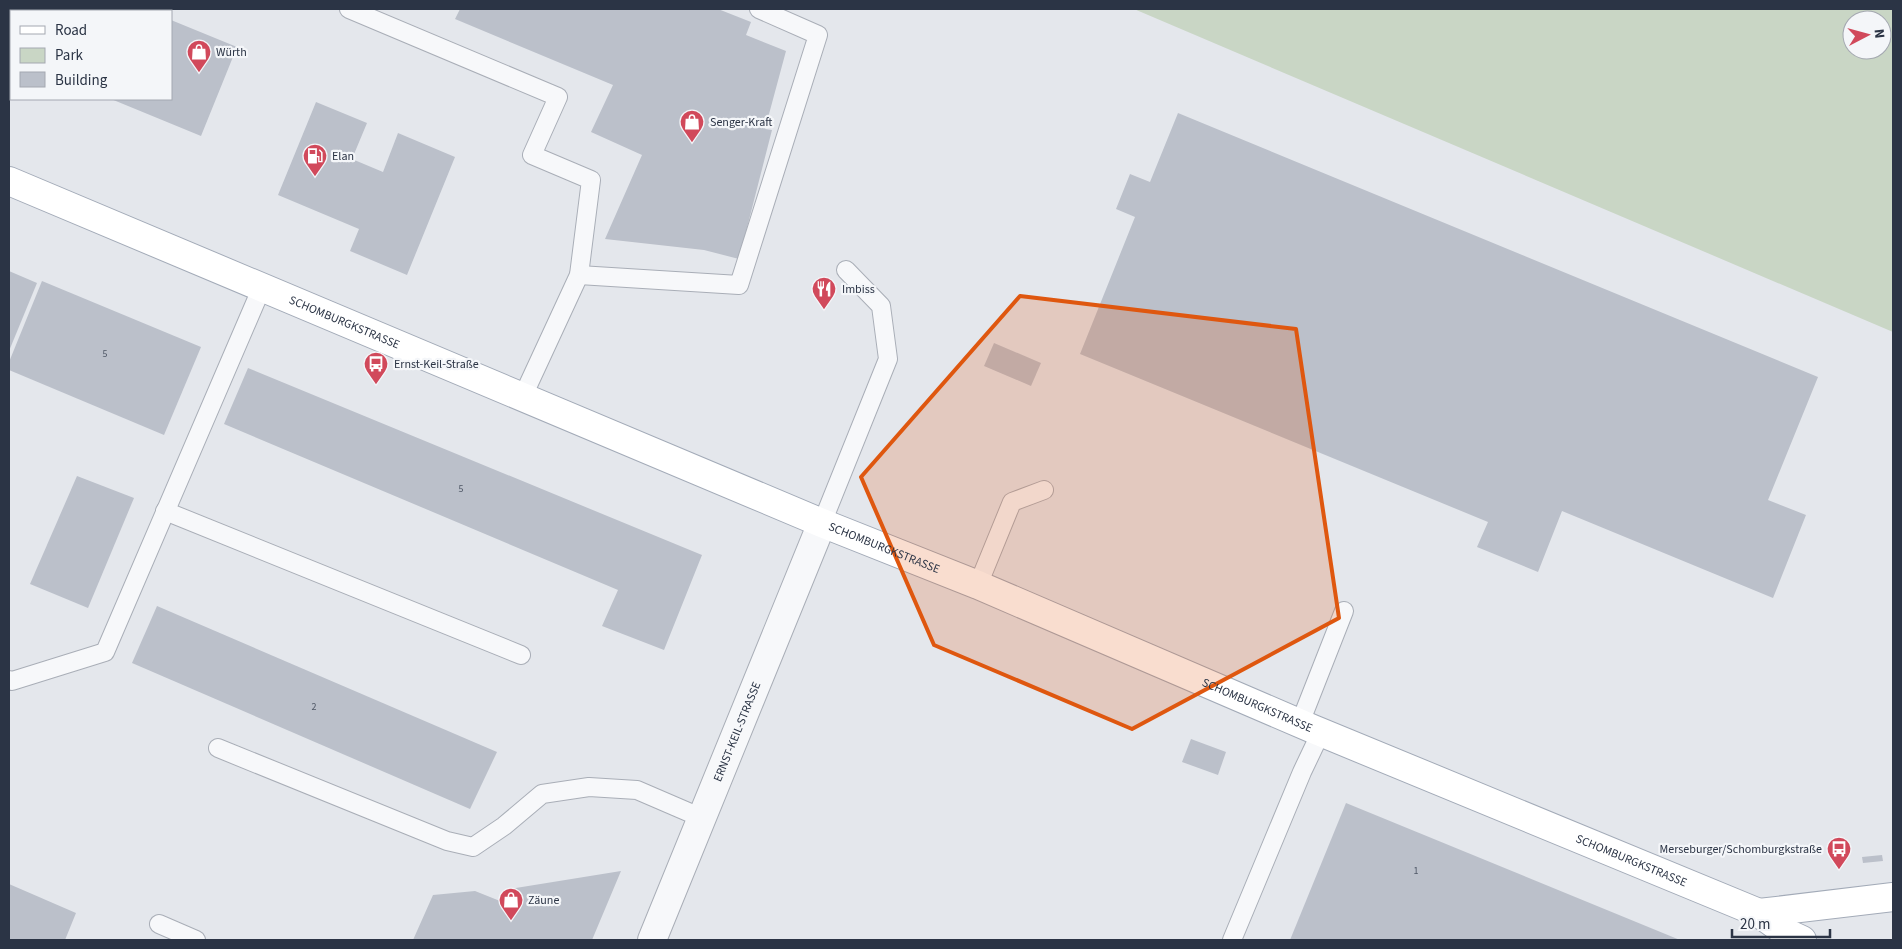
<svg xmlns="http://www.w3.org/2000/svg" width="1902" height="949" viewBox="0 0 1902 949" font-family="'Source Sans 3',sans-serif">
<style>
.green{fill:#c9d6c5;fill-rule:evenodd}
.building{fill:#bbc0ca}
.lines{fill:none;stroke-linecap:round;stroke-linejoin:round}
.service-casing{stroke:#a9aeb7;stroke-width:20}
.minor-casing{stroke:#a9aeb7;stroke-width:30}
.primary-casing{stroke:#a3abb8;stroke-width:30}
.service{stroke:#f7f8fa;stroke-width:18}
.minor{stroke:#f7f8fa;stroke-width:28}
.primary{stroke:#fff;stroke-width:28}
.marked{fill:#df570f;fill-opacity:0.2;stroke:#df570f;stroke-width:4;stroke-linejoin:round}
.labels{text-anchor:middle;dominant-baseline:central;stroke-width:4.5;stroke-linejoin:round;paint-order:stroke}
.number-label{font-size:10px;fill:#4f5766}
.poi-label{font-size:12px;fill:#2b3445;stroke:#f4f6f9;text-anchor:start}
.street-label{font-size:12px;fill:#2b3445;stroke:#f4f6f9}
</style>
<rect width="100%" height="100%" fill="#e4e7ec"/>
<path class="green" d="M1134 9H1893V332ZM1852 20H1882V50H1852Z"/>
<g class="building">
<path d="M36 9H144L150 11H35Z"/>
<path d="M460 9H718L751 22 746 35 786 51 765 129 772 130 739 259 704 250 605 239 642 155 591 132 613 85 455 19Z"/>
<path d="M171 20 237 47 201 136 111 99H171Z"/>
<path d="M316 102 367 123 352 159 383 172 398 133 455 157 407 275 350 251 359 229 278 195Z"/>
<path d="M1178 113 1818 377 1768 500 1806 515 1773 598 1562 511 1538 572 1477 547 1488 522 1080 354 1135 217 1116 209 1130 174 1150 182Z"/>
<path d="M9 271 37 283 9 351Z"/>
<path d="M42 281 201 347 164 435 9 370V362Z"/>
<path d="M994 343 1041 363 1031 386 984 366Z"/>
<path d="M248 368 702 555 664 650 602 626 618 590 224 424Z"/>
<path d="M77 476 134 498 88 608 30 584Z"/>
<path d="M157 606 497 752 470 809 132 663Z"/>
<path d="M1191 739 1226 752 1218 775 1182 762Z"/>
<path d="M1346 803 1680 940H1290Z"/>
<path d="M1882 855 1883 861 1863 863 1862 857Z"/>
<path d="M621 871 592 940H413L433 895 475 891 500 901 504 890Z"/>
<path d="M9 884 76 913 65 940H9Z"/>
</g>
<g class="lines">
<defs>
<g id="service">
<path d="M349 9 558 97 532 155 591 180 579 275 523 396"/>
<path d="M579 275 739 285 818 35 759 9"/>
<path d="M165 511 521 655"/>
<path d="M822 523 888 359 881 306 846 270"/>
<path d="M978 585 1012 502 1044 490"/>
<path d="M9 680 12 681 105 652 262 287"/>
<path d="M1300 723 1344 611"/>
<path d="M218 748 447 841 473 847 504 826 542 794 589 787 637 790 702 818"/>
<path d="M159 924 196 940"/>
<path d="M1232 940 1302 772 1321 732"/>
</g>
<g id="minor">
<path id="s1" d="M652 940 822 523"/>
</g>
<g id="primary">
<path id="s2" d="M9 181 822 523 978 585 1313 729 1759 913 1787 933 1802 940"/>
<path d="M1759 913 1893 897"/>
</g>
</defs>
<use href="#service" class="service-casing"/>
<use href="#minor" class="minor-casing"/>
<use href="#primary" class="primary-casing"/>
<use href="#service" class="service"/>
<use href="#minor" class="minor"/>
<use href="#primary" class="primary"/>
</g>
<path class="marked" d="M1020 296 1296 329 1339 618 1132 729 934 645 861 477Z"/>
<defs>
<symbol id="shop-pin" viewBox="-11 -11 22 30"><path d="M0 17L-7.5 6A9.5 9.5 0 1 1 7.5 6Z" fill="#d1495b" stroke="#f4f6f9"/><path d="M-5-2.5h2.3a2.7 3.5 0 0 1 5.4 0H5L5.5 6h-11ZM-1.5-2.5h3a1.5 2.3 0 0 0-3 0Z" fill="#fff"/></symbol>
<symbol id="fuel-pin" viewBox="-11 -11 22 30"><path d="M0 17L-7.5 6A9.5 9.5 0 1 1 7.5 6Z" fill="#d1495b" stroke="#f4f6f9"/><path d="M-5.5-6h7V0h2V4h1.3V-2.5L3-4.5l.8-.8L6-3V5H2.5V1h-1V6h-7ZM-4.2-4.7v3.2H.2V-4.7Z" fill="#fff"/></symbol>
<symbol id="restaurant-pin" viewBox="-11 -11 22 30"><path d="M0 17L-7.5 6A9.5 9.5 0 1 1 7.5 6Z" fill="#d1495b" stroke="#f4f6f9"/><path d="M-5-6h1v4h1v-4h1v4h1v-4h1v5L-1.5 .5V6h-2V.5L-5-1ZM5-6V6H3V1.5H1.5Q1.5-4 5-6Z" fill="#fff"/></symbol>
<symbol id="bus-pin" viewBox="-11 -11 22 30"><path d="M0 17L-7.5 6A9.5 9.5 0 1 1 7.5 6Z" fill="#d1495b" stroke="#f4f6f9"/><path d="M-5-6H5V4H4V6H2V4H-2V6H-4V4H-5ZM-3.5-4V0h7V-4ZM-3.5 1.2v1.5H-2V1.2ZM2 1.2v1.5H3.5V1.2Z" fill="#fff"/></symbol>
</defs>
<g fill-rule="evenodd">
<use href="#shop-pin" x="185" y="38" width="28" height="38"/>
<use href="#shop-pin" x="678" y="108" width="28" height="38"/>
<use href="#fuel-pin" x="301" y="142" width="28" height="38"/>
<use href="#restaurant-pin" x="810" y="275" width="28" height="38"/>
<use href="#bus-pin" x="362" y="350" width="28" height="38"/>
<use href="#bus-pin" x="1825" y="835" width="28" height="38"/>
<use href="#shop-pin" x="497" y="886" width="28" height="38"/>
</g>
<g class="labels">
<g class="number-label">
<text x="105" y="354">5</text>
<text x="461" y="489">5</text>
<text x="314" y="707">2</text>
<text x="1416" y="871">1</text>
</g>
<g class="poi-label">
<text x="216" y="52">Würth</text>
<text x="710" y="122">Senger-Kraft</text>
<text x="332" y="156">Elan</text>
<text x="842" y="289">Imbiss</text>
<text x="394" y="364">Ernst-Keil-Straße</text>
<text x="1822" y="849" text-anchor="end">Merseburger/Schomburgkstraße</text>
<text x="528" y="900">Zäune</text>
</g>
<g class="street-label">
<text stroke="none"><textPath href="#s2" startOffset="364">SCHOMBURGKSTRASSE</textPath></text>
<text stroke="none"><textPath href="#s2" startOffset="949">SCHOMBURGKSTRASSE</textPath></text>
<text stroke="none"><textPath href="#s2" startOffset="1354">SCHOMBURGKSTRASSE</textPath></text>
<text stroke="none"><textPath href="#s1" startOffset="225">ERNST-KEIL-STRASSE</textPath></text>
<text stroke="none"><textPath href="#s2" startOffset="1759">SCHOMBURGKSTRASSE</textPath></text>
</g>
</g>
<rect width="1902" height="949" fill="none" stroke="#2b3445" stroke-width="20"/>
<rect x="10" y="10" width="162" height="90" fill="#f4f6f9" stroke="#a4a8b1"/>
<rect x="20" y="26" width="25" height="8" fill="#ffffff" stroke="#a4a8b1"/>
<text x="55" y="35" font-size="15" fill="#2b3445">Road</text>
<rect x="20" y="48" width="25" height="15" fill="#c9d6c5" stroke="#a4a8b1"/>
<text x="55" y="60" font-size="15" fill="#2b3445">Park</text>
<rect x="20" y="72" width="25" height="15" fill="#bbc0ca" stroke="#a4a8b1"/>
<text x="55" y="85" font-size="15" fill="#2b3445">Building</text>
<g transform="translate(1867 35) rotate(84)"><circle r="24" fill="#f4f6f9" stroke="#a4a8b1"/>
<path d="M0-4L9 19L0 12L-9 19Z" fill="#d1495b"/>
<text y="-8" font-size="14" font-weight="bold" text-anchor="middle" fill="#2b3445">N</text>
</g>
<path d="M1732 929v8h98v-8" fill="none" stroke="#2b3445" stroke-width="2.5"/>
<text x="1740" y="929" font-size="15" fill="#2b3445" stroke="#f4f6f9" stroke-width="4" paint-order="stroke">20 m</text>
</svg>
